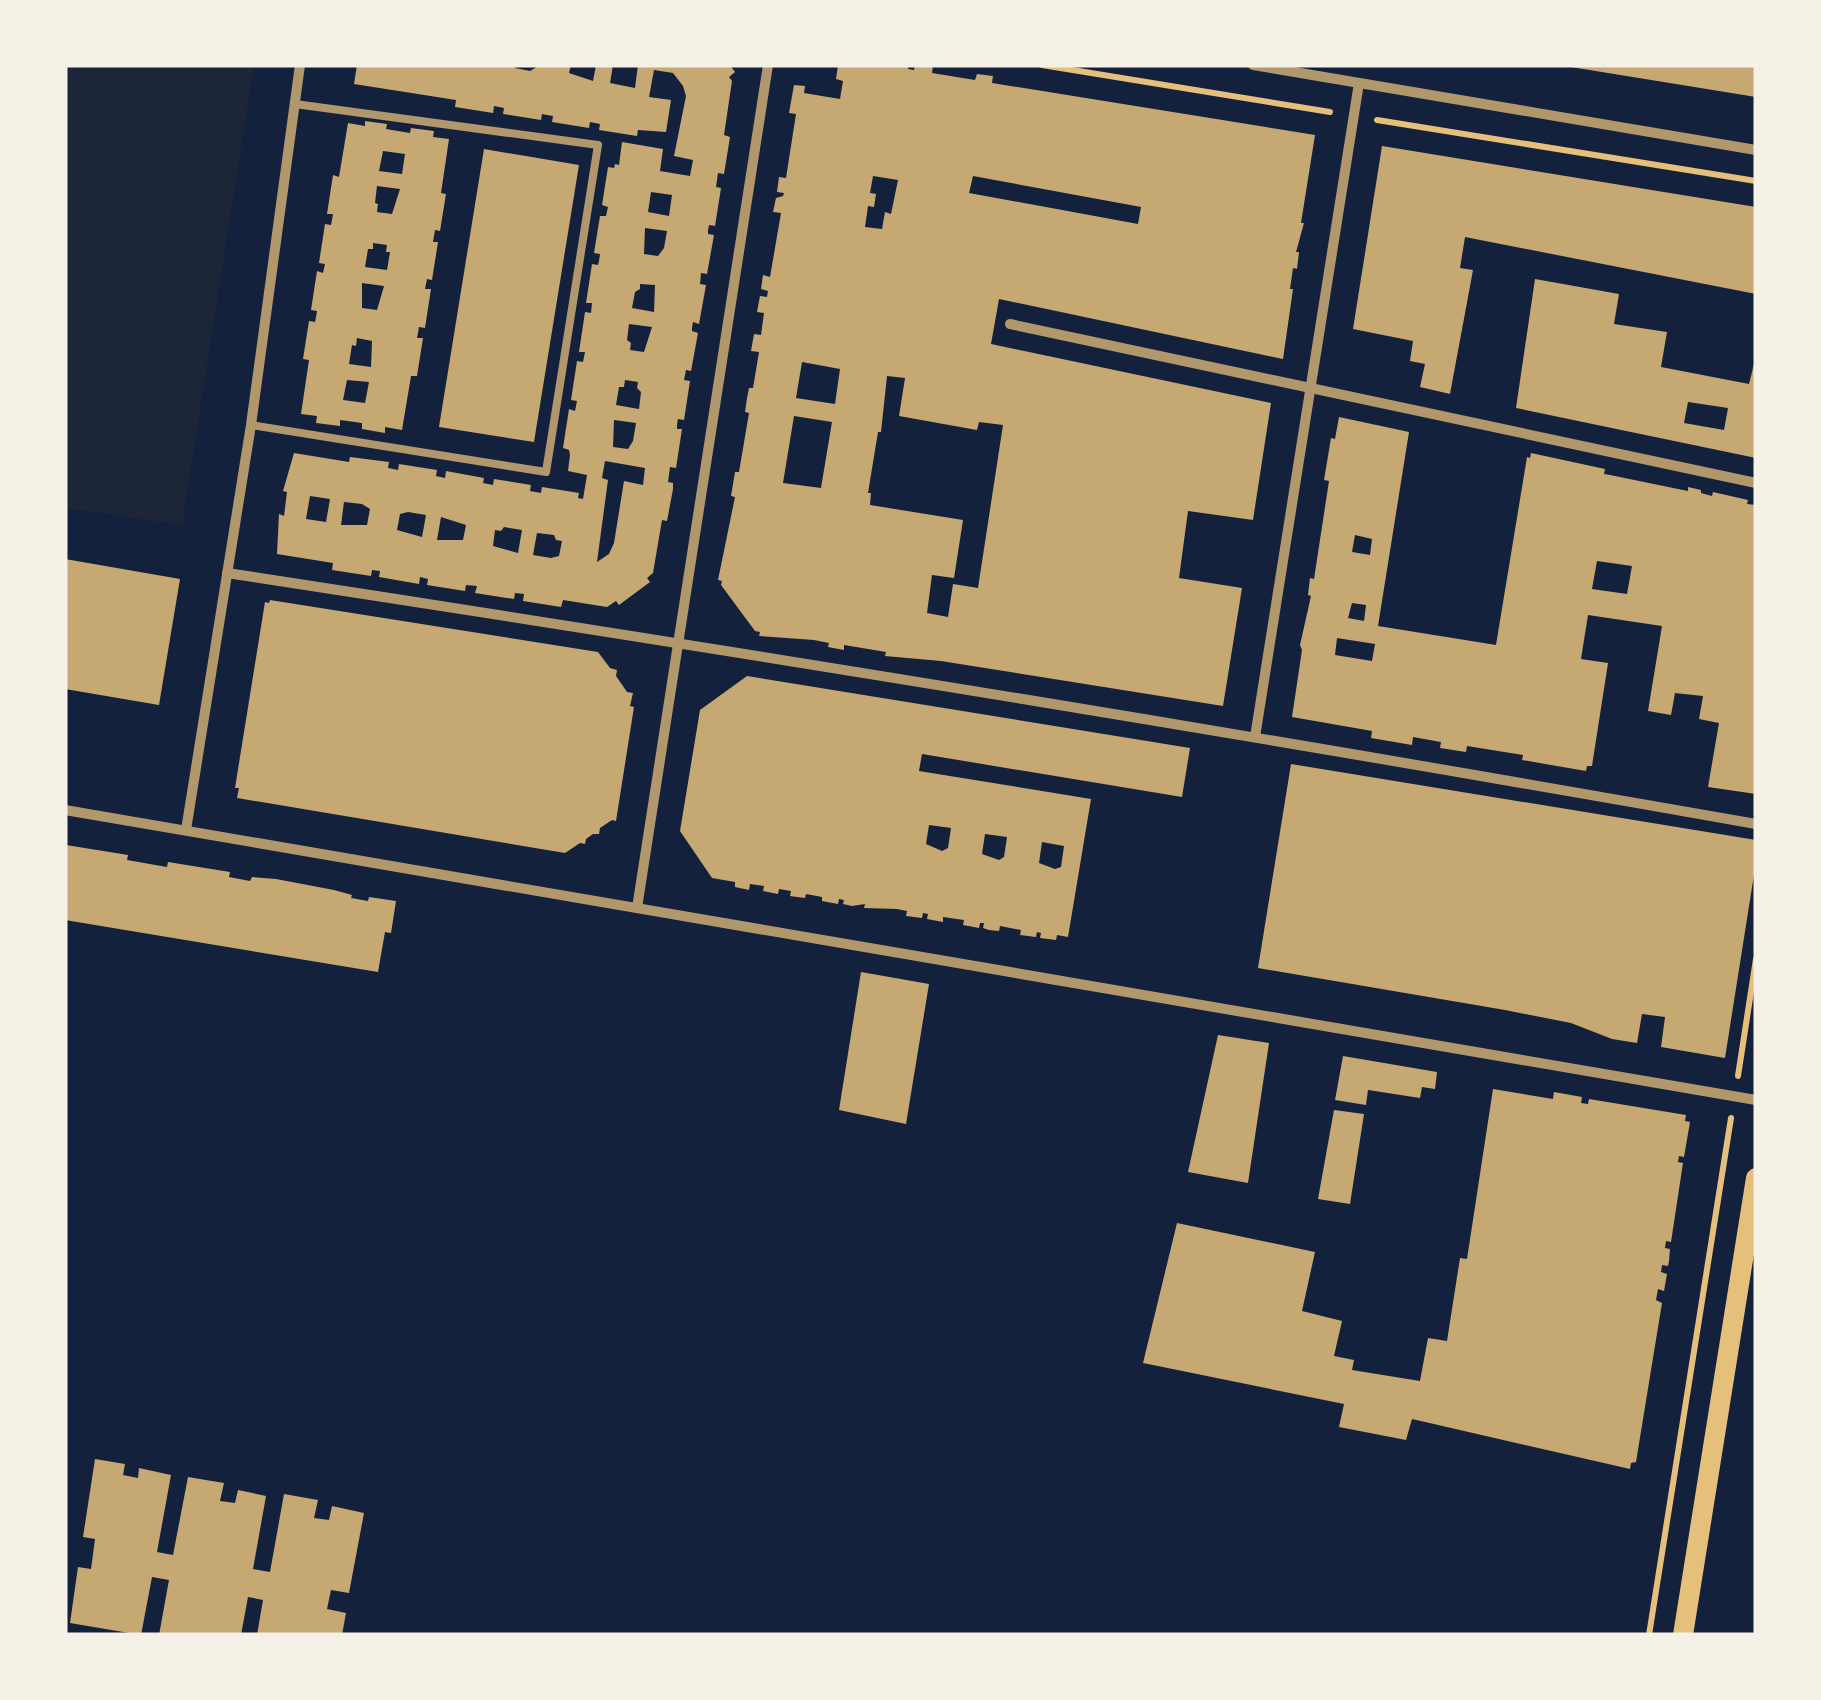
<svg xmlns="http://www.w3.org/2000/svg" width="1821" height="1700" viewBox="0 0 1821 1700" font-family="'Sofia Sans Condensed',sans-serif">
<style>
.green{fill:#1d2539}
.building{fill:#c6a872;fill-rule:evenodd}
.lines{fill:none;stroke-linecap:round;stroke-linejoin:round}
.path{stroke:#e5c07b;stroke-width:6}
.service{stroke:#b1986c;stroke-width:8}
.minor{stroke:#b1986c;stroke-width:10}
.secondary{stroke:#e5c07b;stroke-width:20}
</style>
<rect width="100%" height="100%" fill="#14213d"/>
<path class="green" d="M65 65H254L182 525 65 508Z"/>
<g class="building">
<path d="M357 65H515V68L530 71 540 65H571L569 73 593 81 596 65H613L610 83 635 88 638 65H730L735 72 729 77 732 81 724 135 730 137 724 174 718 173 716 187 721 188 715 226 709 225 708 230V234L714 235 707 274 701 273 700 284 706 285 699 324 693 322 692 328V331L698 333 691 371 686 370 684 380 690 381 684 420 678 419 677 424V429H682L676 468 670 467 668 482 673 483V489L667 521 662 520 653 573 647 578 650 582 619 605 616 601 607 607 563 600 561 607 523 601 524 594 515 593 514 599 475 593 477 586 466 585 465 591 427 585 428 579 420 577 419 584 379 577 380 571 372 570 371 576 332 570 333 563 277 554 279 514 284 516 287 492 283 491 294 453 349 462 350 457 389 462 388 468 398 470 399 464 437 470 436 476 445 478 446 471 484 478 483 483 493 485 494 479 531 485 530 491 541 493 542 487 579 493 578 498 583 499 587 475 568 471 570 455 569 450 563 448 569 409 575 411 577 401 571 400 577 361 583 362 585 352H579L585 312 591 313 592 303H586L592 264 598 265 599 261 600 254 594 253 600 216H606L608 207 602 205 608 167 614 168 615 164 619 165 622 142 663 149 660 171 690 176 693 160 674 156 686 96 683 86 673 73 654 70 649 97 671 100 666 132 638 130 637 136 599 130 600 124 590 122 589 128 552 122 553 116 547 115 542 114 541 120 503 114 504 108 494 106 493 113 455 107 456 100 354 84ZM651 192 672 195 669 216 648 212ZM645 228 667 231 664 248 658 256 644 254ZM640 284 655 285 654 312 632 308 635 292 640 289ZM629 324 652 327 644 352 630 350 631 343 627 340ZM625 380 638 382 637 388 641 392 639 409 616 405 619 387H624ZM614 420 636 423 633 441 628 449 613 447ZM605 461 645 468 643 485 624 481 614 543 609 554 597 562 608 480 602 478ZM310 496 330 499 326 522 306 519ZM344 502 362 504 370 509 367 525H341ZM408 512 426 515 422 537 397 530 400 514ZM441 517 466 525 463 540H437ZM504 527 522 530 518 553 493 546 495 530 501 531ZM537 533 554 535 556 540 562 541 559 556 551 558 533 555Z"/>
<path d="M838 65H909L908 69 914 70 915 65 933 66 932 73 975 80 977 74 993 76 992 83 1315 135 1301 223H1304L1296 252H1299L1297 269 1293 268 1290 289H1293L1283 359 999 299 991 344 1271 403 1253 520 1188 511 1179 578 1242 588 1223 706 941 661 885 656 886 652 844 645V650L828 647 829 643 814 640 759 636 760 632 755 631 721 585 722 581 718 580 735 497 731 496 735 472H739L749 413 745 412 747 398 749 388H753L759 352 751 351 754 334 761 335 764 313 757 312 760 296 767 297 768 291 761 289 763 275 770 277 781 213 773 212 776 198 783 196 784 193 777 192 779 177 786 178 796 114 789 113 794 85 805 86 804 93 840 99 843 81 836 79ZM873 176 898 180 891 214 885 212 882 229 865 227 868 206 874 207 876 194 870 193ZM973 176 1141 207 1138 224 969 193ZM802 362 840 369 835 404 796 398ZM887 376 905 378 899 416 977 430 979 422 1003 425 978 588 953 584 948 617 927 613 932 575 954 578 963 520 870 505 871 493H868L878 432H881ZM794 416 832 422 821 488 783 483Z"/>
<path d="M1571 65H1756V97L1571 67Z"/>
<path d="M365 121 387 124 386 129 410 133 411 128 434 131 433 137 449 139 441 193 446 194 440 231 435 230 433 242H438L432 280 427 279 425 289H431L425 328 419 327 418 333 417 338H423L417 376H411L402 430 385 427V433L362 429V423L340 420V426L316 423 317 416 301 414 309 360 303 359 309 321 315 322 316 317 317 311 311 310 317 271 323 273 325 264 319 263 325 224 331 225 333 214H327L333 175 339 177 348 123 365 126ZM383 151 405 154 402 174 379 171ZM377 186 400 189 392 214 377 212 378 204 375 203ZM373 243 387 245 386 252H390L387 270 365 267 368 249H373ZM362 283 384 286 377 310 362 308ZM357 338 372 341 371 367 349 364 352 345 356 346ZM347 380 369 382 365 403 343 400Z"/>
<path d="M1382 146 1756 207V294L1465 237 1460 268 1473 270 1450 394 1420 387 1425 364 1410 361 1413 341 1353 329Z"/>
<path d="M484 149 579 165 534 442 439 427Z"/>
<path d="M1535 279 1619 294 1614 324 1667 332 1661 367 1749 384 1756 356V458L1516 408ZM1688 402 1728 408 1724 430 1684 423Z"/>
<path d="M1339 417 1409 432 1378 626 1496 645 1527 457 1530 458 1531 453 1605 469 1604 474 1610 475 1683 490 1688 491V487L1701 490V493L1712 496 1713 492 1748 500 1747 504 1756 505V794L1708 787 1719 723 1699 719 1703 696 1675 693 1671 715 1648 711 1662 626 1588 615 1581 659 1608 663 1592 766H1587L1586 771 1522 760 1523 755 1467 746 1466 752 1440 748 1441 742 1413 737 1412 745 1371 738 1372 731 1292 717 1302 650 1300 645 1311 596 1308 595 1310 578 1314 579 1329 481 1324 480 1331 438 1335 439ZM1355 535 1372 539 1370 555 1352 552ZM1597 561 1632 566 1627 594 1592 589ZM1352 603 1366 605 1364 621 1348 618ZM1337 638 1375 644 1372 661 1335 655Z"/>
<path d="M65 559 180 579 159 705 65 689Z"/>
<path d="M270 600 598 652 610 668 617 670 616 676 627 692 633 693 630 706 634 707 616 821 612 820 600 828 599 834H593L586 839 585 844 580 843 565 853 237 798 239 788H235L265 602 269 603Z"/>
<path d="M747 676 1190 748 1182 797 922 754 919 771 1091 799 1068 937 1057 935 1056 940 1040 938 1041 933 1037 932 1036 937 1020 935 1021 930 1000 926 999 931 989 930 983 928 984 923H980L979 928 963 925 964 920 943 917V922L927 919 928 914 923 913 922 918 906 916 907 911 897 909 864 908 865 904 852 906 843 904 844 900 839 899 838 904 822 901V897L806 894 805 898 797 897 790 896 791 891 779 889 778 894 763 891 764 886 750 884 749 890 735 887V882L712 878 680 831 700 710ZM929 825 951 828 948 848 942 851 926 844ZM985 834 1007 837 1004 857 999 860 982 854ZM1042 842 1064 846 1061 867 1055 869 1039 863Z"/>
<path d="M1291 764 1756 840V862L1725 1058 1661 1047 1665 1017 1642 1014 1637 1043 1612 1039 1571 1023 1505 1010 1258 968Z"/>
<path d="M66 845 128 855 127 860 167 867 168 862 230 872 229 877 250 881 252 877 276 879 334 890 352 895 351 898 368 901 369 897 396 901 391 933 385 932 378 972 65 920Z"/>
<path d="M861 972 929 984 906 1124 839 1110Z"/>
<path d="M1218 1035 1269 1043 1248 1183 1188 1172Z"/>
<path d="M1343 1056 1437 1072 1435 1089 1422 1087 1420 1098 1368 1090 1366 1105 1335 1100Z"/>
<path d="M1493 1089 1553 1099 1554 1092 1582 1097 1581 1103 1588 1104 1589 1099 1686 1115 1685 1121 1690 1122 1684 1157 1679 1156 1678 1162 1683 1163 1671 1242 1666 1241 1665 1248 1670 1249 1669 1261 1668 1266 1662 1265 1661 1272 1667 1274 1664 1291 1658 1289 1656 1300 1662 1303 1636 1462 1631 1463 1630 1469 1412 1419 1406 1440 1339 1427 1344 1404 1143 1363 1177 1223 1315 1252 1302 1311 1342 1321 1334 1356 1354 1360 1352 1370 1420 1381 1428 1338 1447 1341 1460 1258 1467 1259Z"/>
<path d="M1334 1110 1364 1114 1350 1204 1318 1199Z"/>
<path d="M95 1459 125 1464 123 1475 138 1478 139 1468 171 1475 157 1552 173 1555 188 1477 224 1483 220 1501 235 1503 238 1490 266 1496 253 1569 270 1572 284 1494 318 1500 314 1518 329 1520 332 1506 364 1513 349 1593 331 1590 327 1609 346 1613 342 1635H257L263 1600 248 1597 241 1635H159L169 1580 152 1577 141 1635 70 1623 78 1567 91 1569 95 1539 83 1537Z"/>
</g>
<g class="lines">
<g class="path">
<path d="M1042 65 1330 112"/>
<path d="M1377 120 1756 181"/>
<path d="M1738 1076 1756 959"/>
<path d="M1649 1635 1731 1118"/>
</g>
<path class="service" d="M251 425 546 472 598 145 295 104"/>
<g class="minor">
<path d="M1253 65 1756 150"/>
<path d="M1010 324 1756 483"/>
<path d="M227 573C738 651 1247 734 1756 824"/>
<path d="M1255 737 1359 83"/>
<path d="M65 810 1756 1100"/>
<path d="M186 830 251 425 300 65"/>
<path d="M637 908 768 65"/>
</g>
<path class="secondary" d="M1683 1635 1756 1178"/>
</g>
<rect width="1821" height="1700" fill="none" stroke="#f6f1e7" stroke-width="135"/>
</svg>
